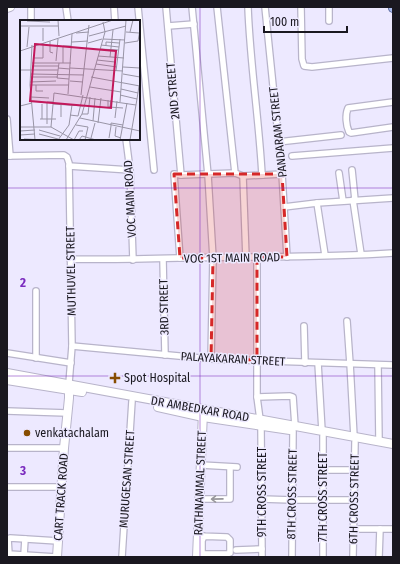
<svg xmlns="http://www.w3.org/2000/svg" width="400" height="564" viewBox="0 0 400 564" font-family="'Fira Sans Condensed',sans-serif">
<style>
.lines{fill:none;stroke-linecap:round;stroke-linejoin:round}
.street-casing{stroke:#b8b4ca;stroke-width:8}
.secondary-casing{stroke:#b8b4ca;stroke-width:10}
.primary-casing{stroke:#51639a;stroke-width:10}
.street{stroke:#fff;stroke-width:5.5}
.secondary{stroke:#fff;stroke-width:8}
.primary{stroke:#a8b9ea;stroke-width:8}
.oneway{stroke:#98979b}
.marked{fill:#d62828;fill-opacity:0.2;stroke:#d62828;stroke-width:3;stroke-dasharray:8 5;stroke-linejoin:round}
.grid{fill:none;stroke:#7b2cbf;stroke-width:1;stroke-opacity:0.55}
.poi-dot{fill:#874d01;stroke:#ede9ff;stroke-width:1.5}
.labels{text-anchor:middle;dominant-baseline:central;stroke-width:3;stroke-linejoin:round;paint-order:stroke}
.street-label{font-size:12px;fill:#1a1820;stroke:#ede9ff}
.poi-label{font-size:12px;fill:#1a1820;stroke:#ede9ff;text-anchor:start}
.inset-road{fill:none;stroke:#9995a6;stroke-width:1}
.view{fill:#c2185b;fill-opacity:0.15;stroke:#c2185b;stroke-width:2}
.inset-edge{fill:none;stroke:#1a1820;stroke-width:2}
.grid-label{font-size:13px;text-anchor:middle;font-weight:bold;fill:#7b2cbf;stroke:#ede9ff;stroke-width:3;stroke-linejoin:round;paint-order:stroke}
</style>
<rect width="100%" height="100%" fill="#ede9ff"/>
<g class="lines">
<defs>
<g id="street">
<path d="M31 7V21"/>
<path d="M66 7 68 21"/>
<path d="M114 7 115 21"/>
<path d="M138 7 154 170"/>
<path d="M166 7 181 175"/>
<path d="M192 7 208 175 213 258 211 359"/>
<path d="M217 7 235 173"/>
<path d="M248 7C250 63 259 119 262 175"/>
<path d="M265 7 282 174 287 257"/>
<path d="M301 7 302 59 304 66 312 67 393 58"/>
<path d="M329 7V21"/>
<path d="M168 26 194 24"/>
<path d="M393 102 348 108C345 115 346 125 349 132L351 133 393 127"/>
<path d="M7 119 10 156"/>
<path d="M126 139 130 170 133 260"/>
<path d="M278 142 341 135"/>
<path d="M7 156 64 155 67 157 69 163 72 346 69 383"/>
<path d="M292 156 393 148"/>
<path d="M69 166 130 170"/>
<path d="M352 170 355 200"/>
<path d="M339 173 343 201"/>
<path d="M243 176 246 258"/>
<path d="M353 200 361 254"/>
<path d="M317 203 325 255"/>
<path d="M284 207 317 203 393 198"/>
<path d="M257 257V397L261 427 262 557"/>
<path d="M180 258 174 174 181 175 235 173 243 176 282 174"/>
<path d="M70 259C107 260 143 259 180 258 251 256 322 258 393 253"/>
<path d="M163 259 165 355"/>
<path d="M347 321 350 364"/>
<path d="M304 326 305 363"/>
<path d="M72 346 211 359 393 365"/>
<path d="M7 353 71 363"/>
<path d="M36 358V291"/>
<path d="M318 363 322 431"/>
<path d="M350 363 354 437"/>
<path d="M378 365 379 441"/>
<path d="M257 397 290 396 293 397 295 426"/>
<path d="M7 411 67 413"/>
<path d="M7 448H64"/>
<path d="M201 465 237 467"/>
<path d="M323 470H354"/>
<path d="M7 487H61"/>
<path d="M200 499H230V467"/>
<path d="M262 499 292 500H354"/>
<path d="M353 529H393"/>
<path d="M198 536 227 537 230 540V553L227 554H202V541L204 536"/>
<path d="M236 550 262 549"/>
<path d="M24 555 25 539"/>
<path d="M56 557 9 554 8 539 10 538 58 541"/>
<path d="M122 557 132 401"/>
<path d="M292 557 293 431"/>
<path d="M323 557V436"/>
<path d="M353 557 355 442"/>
<path d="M379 557 380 529"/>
</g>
<g id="secondary">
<path d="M7 8 10 7"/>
<path d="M7 373 393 444"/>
<path d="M7 380 82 392"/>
<path d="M158 407 203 417 290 430"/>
<path d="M57 557 64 448 69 398V384"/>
<path d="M197 557 203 412"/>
</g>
<path id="primary" d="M393 7V8"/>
</defs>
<use href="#street" class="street-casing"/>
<use href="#secondary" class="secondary-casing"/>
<use href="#primary" class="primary-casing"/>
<use href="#street" class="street"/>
<use href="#secondary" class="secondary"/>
<use href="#primary" class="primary"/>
</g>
<defs><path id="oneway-shaft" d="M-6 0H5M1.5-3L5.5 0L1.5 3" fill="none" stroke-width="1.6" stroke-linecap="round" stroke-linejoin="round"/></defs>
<use class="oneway" href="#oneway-shaft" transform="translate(217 499) rotate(179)"/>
<path class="marked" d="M174 174H282L287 257H257V360L211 359 213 258H180Z"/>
<path class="grid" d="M200 7V557M7 188H393M7 376H393"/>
<g class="poi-dot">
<path d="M113 372h4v4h4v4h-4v4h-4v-4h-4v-4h4z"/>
<circle cx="27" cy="433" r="4"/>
</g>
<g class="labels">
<g class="street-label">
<text transform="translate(173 91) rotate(-95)">2ND STREET</text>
<text transform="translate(278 132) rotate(-96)">PANDARAM STREET</text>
<text transform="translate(130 199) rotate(-93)">VOC MAIN ROAD</text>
<text transform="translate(232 258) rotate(-1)">VOC 1ST MAIN ROAD</text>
<text transform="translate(71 271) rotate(-91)">MUTHUVEL STREET</text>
<text transform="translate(164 307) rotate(-91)">3RD STREET</text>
<text transform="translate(233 359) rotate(3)">PALAYAKARAN STREET</text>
<text transform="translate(200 409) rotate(10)">DR AMBEDKAR ROAD</text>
<text transform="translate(127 479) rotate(-86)">MURUGESAN STREET</text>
<text transform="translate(200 483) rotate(-88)">RATHNAMMAL STREET</text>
<text transform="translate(262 492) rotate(-90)">9TH CROSS STREET</text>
<text transform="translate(292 494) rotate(-89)">8TH CROSS STREET</text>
<text transform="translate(61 497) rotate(-86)">CART TRACK ROAD</text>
<text transform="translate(323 497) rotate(-90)">7TH CROSS STREET</text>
<text transform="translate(354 499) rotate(-89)">6TH CROSS STREET</text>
</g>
<g class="poi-label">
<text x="124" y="378">Spot Hospital</text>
<text x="35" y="433">venkatachalam</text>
</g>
</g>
<g transform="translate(20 20)">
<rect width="120" height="120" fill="#ede9ff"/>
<path class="inset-road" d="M38 0 39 16M7 1 30 2M0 6H38M23 8V21M106 12 119 13M110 12 113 0M56 13 69 12M69 16 106 6M83 19 105 20M30 21V32L33 33M52 22 68 21M68 23 82 19M105 23 118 21 120 10M12 25 10 65 15 120M81 25 99 27M86 25V22L99 23M7 27 9 7M80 29 98 30M0 31 93 0M78 36 104 38M90 37 93 10M13 38H23V23M77 40 95 42M36 41 38 19M12 43H51M39 43 37 58 49 59M43 43V26H51M76 44 97 47M12 46H39M103 47 120 48M38 48 50 49M50 48 103 51M0 50H38M96 51 100 19M11 54 64 55M103 54 120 57M10 57H38M71 57 120 66M50 61 63 62M10 62 36 61M10 65H49M16 65V71H23M70 67 101 72M101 69 118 73M48 74 52 14M61 75 69 5M100 75 117 79 110 120M11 77 29 78M117 79 119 66M88 80V87H90L91 80M100 82 106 0M33 84 63 86M0 86 12 83M89 87 103 88M62 94H68L70 77M50 95 58 96 63 75M41 97V84M60 98 120 111M95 98 97 81M20 99H36M22 99V84M73 101 75 78M78 103 81 78M27 104V82H33M56 105 68 107 65 120M91 106V103L103 105M0 107H31L54 120M31 107 34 73 116 85M96 107 95 116 101 118M19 110 40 116M0 111 15 110M19 114 38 119M0 115 15 114M71 118 75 103M89 118 91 106M4 119 27 120M38 120 49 105 52 85M46 120 62 94 85 12 83 2M54 120 59 111H63M59 120 62 116 76 120M100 120 107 83"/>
<path class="view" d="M15 24 96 31 91 88 10 81Z"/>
<rect width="120" height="120" class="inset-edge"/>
</g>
<g class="grid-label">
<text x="23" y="287">2</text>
<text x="23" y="475">3</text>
</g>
<rect width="400" height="564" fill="none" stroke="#1a1820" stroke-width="16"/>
<path d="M264 26v6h83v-6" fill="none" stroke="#1a1820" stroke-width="2"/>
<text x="270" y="26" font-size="12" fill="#1a1820" stroke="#ede9ff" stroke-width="3" paint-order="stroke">100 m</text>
</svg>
